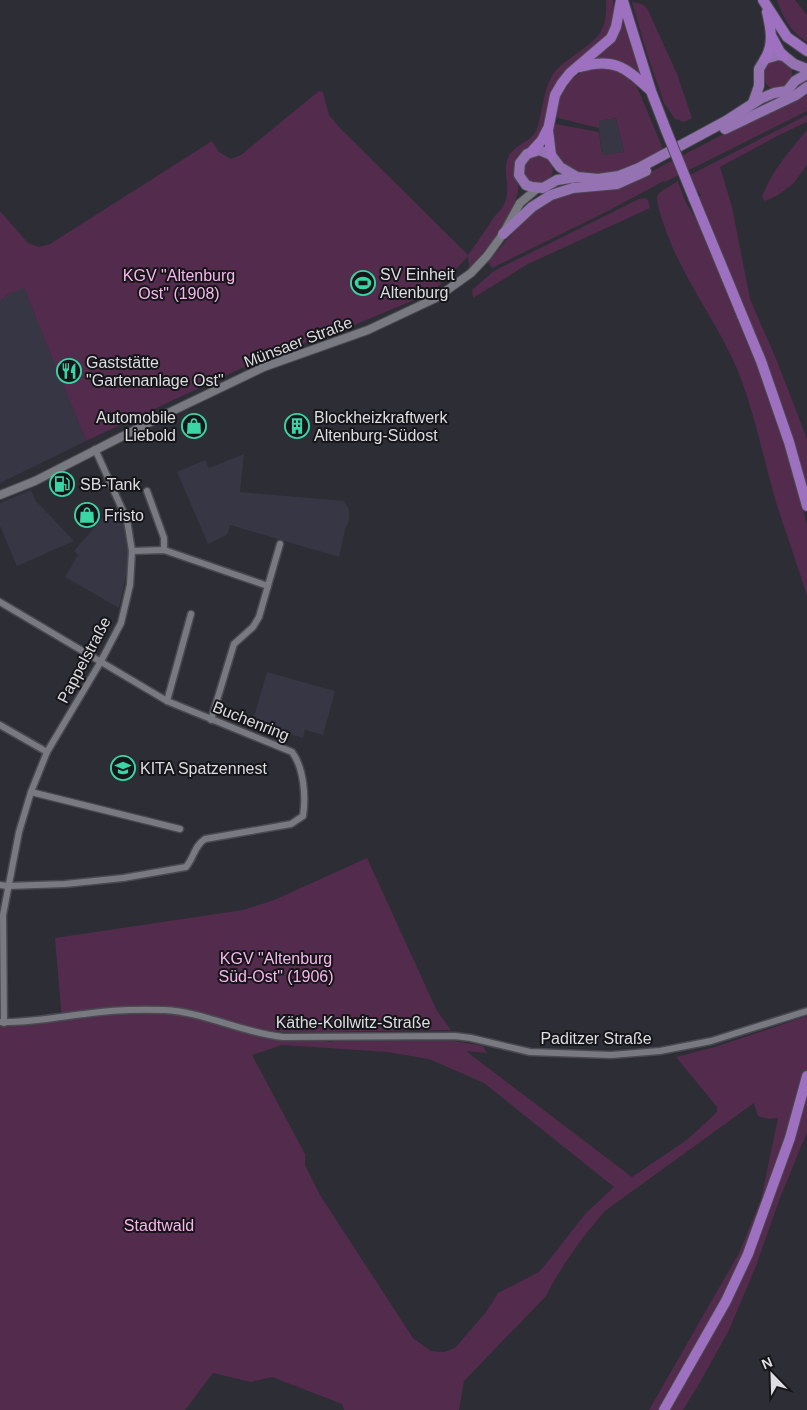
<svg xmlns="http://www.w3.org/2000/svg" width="807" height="1410" viewBox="0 0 807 1410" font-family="Helvetica,sans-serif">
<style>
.built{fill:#363644}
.green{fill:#532b4c;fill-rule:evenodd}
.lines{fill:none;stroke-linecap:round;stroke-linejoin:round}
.minor-casing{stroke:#4a4950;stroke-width:9}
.tertiary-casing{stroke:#4a4950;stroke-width:10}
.primary-casing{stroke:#4a4950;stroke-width:12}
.trunk-casing{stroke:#4a4950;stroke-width:12}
.minor{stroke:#797982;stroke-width:6}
.tertiary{stroke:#797982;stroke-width:8}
.primary{stroke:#9572b1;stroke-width:10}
.trunk{stroke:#9e70c0;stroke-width:10}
.trunk-bridge-casing{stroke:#4a4950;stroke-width:12;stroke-linecap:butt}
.trunk-bridge{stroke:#9e70c0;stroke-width:10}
.labels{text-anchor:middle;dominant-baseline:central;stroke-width:4;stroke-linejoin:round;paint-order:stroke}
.poi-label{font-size:16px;fill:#dddde2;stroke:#16161a;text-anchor:start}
.park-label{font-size:16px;fill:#f9b6ec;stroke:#16161a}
.street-label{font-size:16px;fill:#dddde2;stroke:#16161a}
</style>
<rect width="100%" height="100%" fill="#2d2d35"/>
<g class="built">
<path d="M616 118 624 152 602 155 598 121Z"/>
<path d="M24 287 86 441 0 483V301L7 295Z"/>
<path d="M244 454 240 492 344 501 349 509V520L345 530 339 557 230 525 227 535 208 544 177 472 205 460 209 468Z"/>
<path d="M31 490 35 500 74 541 17 566 0 526V503Z"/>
<path d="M113 506 122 519 125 534 128 555 126 575 119 608 65 577 78 555 74 551Z"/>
<path d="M267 672 335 691 323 735 305 730 303 738 252 723Z"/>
</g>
<g class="green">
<path d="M606 0H613C613 6 615 13 614 19 609 47 568 61 554 86 547 100 548 117 542 131 536 146 520 148 515 161 512 172 520 181 518 191 514 216 487 250 469 268L468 256 449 277 435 289 414 300 340 331 270 355 86 441 24 288 7 295 0 301V211L28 243 39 247 50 244 212 141 219 152 231 159 241 155 319 91 323 92 329 115 338 126 468 255C477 242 486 230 494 217 498 213 503 207 505 202 511 188 503 174 507 160 512 145 531 142 536 131 543 113 542 93 552 76 555 70 562 64 568 60 594 40 608 36 606 0Z"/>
<path d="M777 0H795L807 15V42C791 33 783 17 777 0Z"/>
<path d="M632 2 642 4 647 8 677 74 692 118 684 122 675 119 664 103 647 54Z"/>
<path d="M622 19 640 73H638C625 62 613 59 596 60L595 58Z"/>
<circle cx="777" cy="74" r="15"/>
<path d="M593 67 617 70 635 82 663 149C649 157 635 165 621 170 599 177 563 176 553 150 551 144 552 129 556 124L599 132 602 155 624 152 616 118 599 121V128L558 118 556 116C556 93 572 74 593 67Z"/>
<path d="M807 91V111L665 182 664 181 602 214 492 268 488 262 527 216 558 196 635 180Z"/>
<path d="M807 115V122L779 135 720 167 732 207 750 299 777 361 807 439V487C779 387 739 293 699 197L701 196 698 191H696L690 175Z"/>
<path d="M807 130V165L793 184 778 195 765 201 762 197C771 171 790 151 807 130Z"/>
<circle cx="538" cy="169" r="15"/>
<path d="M678 181 686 203 699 223 757 362 785 443 807 525V596C797 563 785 531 775 499 763 456 754 412 738 371 717 321 681 277 664 225 661 216 657 206 657 196L660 192Z"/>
<path d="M644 198 648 200 650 208 528 264 473 298 472 290 494 271 639 199Z"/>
<path d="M367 858 437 1011 451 1030C396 1030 340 1033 285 1032 271 1032 250 1024 240 1032 268 1038 295 1039 324 1040 329 1043 333 1042 338 1040L454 1041 483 1046 487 1053 466 1051 632 1177 688 1139 717 1112V1107L676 1057 715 1047 807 1016V1132L780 1198 756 1266 729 1330 699 1384 683 1410H649L739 1253 761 1199 778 1118 769 1119 758 1116 754 1103 605 1211C583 1236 561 1266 546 1296L464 1381 459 1410H344L342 1404 272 1377 251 1382 213 1373 185 1410H0V1027L62 1021 55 938 243 910 274 900ZM282 1045 387 1052 429 1059 484 1083 614 1187 585 1214 550 1259 539 1272 498 1293 486 1312 455 1348 444 1352 431 1351 413 1338 320 1195 305 1165V1154L252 1055Z"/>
</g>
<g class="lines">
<defs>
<g id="minor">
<path d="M147 491 164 538V550"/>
<path d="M132 551 164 550 268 586"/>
<path d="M0 602 167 701 292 752C304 768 306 797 303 816L291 824 205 839C194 846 194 858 186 867L123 878 65 884 7 886 0 885"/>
<path d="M167 701 191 614"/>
<path d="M211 720 234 644 253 627 259 617 280 544"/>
<path d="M0 725 47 752"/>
<path d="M31 792 180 829"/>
<path d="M0 1022C28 1023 56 1017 84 1014 110 1010 137 1009 164 1010 205 1012 242 1033 283 1037L455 1036 471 1038 530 1052 611 1055 660 1051 711 1041 807 1011"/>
<path d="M4 1023 3 915 19 832 31 792 47 752 100 663 121 623 130 585 132 551 127 520 95 449"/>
</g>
<path id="tertiary" d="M0 495 35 481 166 414 264 367 368 330 436 298 471 273 487 256 503 234 520 203 538 188"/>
<g id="primary">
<path d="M753 103 759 86V69L765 59 778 55 784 56 794 64 807 69"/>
<path d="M725 129 796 95 807 87"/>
<path d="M577 177 557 180 543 188 532 187 526 185 519 175 520 163 527 154 539 150 551 155 560 167 577 177 598 179 619 176 639 168 726 121 760 99 774 93 787 91 795 81 807 74"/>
<path d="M503 234 532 207 551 195 573 188 617 184 646 171"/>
</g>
<g id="trunk">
<path d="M763 0 787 37 807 51"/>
<path d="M623 1 651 91 666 130"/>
<path d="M772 37 780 52 784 56"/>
<path d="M765 59C774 44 771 29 767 12"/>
<path d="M580 67C614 57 626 68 649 89"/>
<path d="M532 151 542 140 547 130"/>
<path d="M551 155 548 130 555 95 562 83 570 73 611 38 616 27 621 0"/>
<path d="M694 199 761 361 789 442 807 506"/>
<path d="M664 1410 726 1301 748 1254 790 1138 807 1076"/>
</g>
</defs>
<use href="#minor" class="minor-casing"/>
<use href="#tertiary" class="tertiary-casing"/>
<use href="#primary" class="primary-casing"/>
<use href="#trunk" class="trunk-casing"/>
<use href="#minor" class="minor"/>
<use href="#tertiary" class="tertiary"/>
<use href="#primary" class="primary"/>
<use href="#trunk" class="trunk"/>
<defs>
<path id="trunk-bridge" d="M666 130 694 199"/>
</defs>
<use href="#trunk-bridge" class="trunk-bridge-casing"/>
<use href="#trunk-bridge" class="trunk-bridge"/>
</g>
<defs>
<symbol id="stadium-ring" viewBox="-11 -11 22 22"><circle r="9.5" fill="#16161a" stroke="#3bd4a4" stroke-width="1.5"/><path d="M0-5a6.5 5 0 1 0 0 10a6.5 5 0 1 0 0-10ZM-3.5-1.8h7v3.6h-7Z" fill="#3bd4a4"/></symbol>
<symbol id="restaurant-ring" viewBox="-11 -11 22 22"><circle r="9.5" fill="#16161a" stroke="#3bd4a4" stroke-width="1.5"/><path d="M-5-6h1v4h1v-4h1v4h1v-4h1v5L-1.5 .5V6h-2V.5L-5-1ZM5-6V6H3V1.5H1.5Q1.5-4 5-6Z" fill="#3bd4a4"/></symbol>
<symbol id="shop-ring" viewBox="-11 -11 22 22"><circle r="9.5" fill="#16161a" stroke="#3bd4a4" stroke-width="1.5"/><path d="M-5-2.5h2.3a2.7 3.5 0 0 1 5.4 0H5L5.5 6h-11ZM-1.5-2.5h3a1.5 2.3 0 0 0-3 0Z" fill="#3bd4a4"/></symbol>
<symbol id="building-ring" viewBox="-11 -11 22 22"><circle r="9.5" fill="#16161a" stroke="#3bd4a4" stroke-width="1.5"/><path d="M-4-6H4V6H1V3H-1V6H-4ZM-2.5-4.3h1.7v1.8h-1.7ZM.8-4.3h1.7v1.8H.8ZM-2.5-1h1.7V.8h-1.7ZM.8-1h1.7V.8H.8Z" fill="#3bd4a4"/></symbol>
<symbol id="fuel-ring" viewBox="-11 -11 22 22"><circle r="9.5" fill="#16161a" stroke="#3bd4a4" stroke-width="1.5"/><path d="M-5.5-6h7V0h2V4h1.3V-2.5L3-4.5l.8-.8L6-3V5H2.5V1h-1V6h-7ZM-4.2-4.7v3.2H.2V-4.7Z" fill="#3bd4a4"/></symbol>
<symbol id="school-ring" viewBox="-11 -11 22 22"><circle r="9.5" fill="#16161a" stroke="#3bd4a4" stroke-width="1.5"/><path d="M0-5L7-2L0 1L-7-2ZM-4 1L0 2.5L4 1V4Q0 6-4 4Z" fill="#3bd4a4"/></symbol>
</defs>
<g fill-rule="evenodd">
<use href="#stadium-ring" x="349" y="269" width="28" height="28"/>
<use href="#restaurant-ring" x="55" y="357" width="28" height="28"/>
<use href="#shop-ring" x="180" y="412" width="28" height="28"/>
<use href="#building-ring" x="283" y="412" width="28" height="28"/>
<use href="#fuel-ring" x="48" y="470" width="28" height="28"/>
<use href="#shop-ring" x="73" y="501" width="28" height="28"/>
<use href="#school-ring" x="109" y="754" width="28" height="28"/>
</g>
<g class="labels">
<g class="poi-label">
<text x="380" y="274">SV Einheit<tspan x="380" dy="18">Altenburg</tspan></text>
<text x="86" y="362">Gaststätte<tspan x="86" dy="18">"Gartenanlage Ost"</tspan></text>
<text x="176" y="417" text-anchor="end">Automobile<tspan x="176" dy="18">Liebold</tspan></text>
<text x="314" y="417">Blockheizkraftwerk<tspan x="314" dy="18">Altenburg-Südost</tspan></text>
<text x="80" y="484">SB-Tank</text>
<text x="104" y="515">Fristo</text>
<text x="140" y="768">KITA Spatzennest</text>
</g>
<g class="park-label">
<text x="179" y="275">KGV "Altenburg<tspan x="179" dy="18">Ost" (1908)</tspan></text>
<text x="276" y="958">KGV "Altenburg<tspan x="276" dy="18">Süd-Ost" (1906)</tspan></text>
<text x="159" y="1225">Stadtwald</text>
</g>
<g class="street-label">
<text transform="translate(298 342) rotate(-21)">Münsaer Straße</text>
<text transform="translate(84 660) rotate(-62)">Pappelstraße</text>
<text transform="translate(251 721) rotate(22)">Buchenring</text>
<text x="353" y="1022">Käthe-Kollwitz-Straße</text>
<text x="596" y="1038">Paditzer Straße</text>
</g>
</g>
<g transform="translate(772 1375) rotate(337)" stroke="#16161a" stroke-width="4" paint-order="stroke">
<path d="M0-4L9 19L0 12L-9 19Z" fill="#dddde2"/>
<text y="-8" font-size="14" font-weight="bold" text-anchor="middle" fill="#dddde2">N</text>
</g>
</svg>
